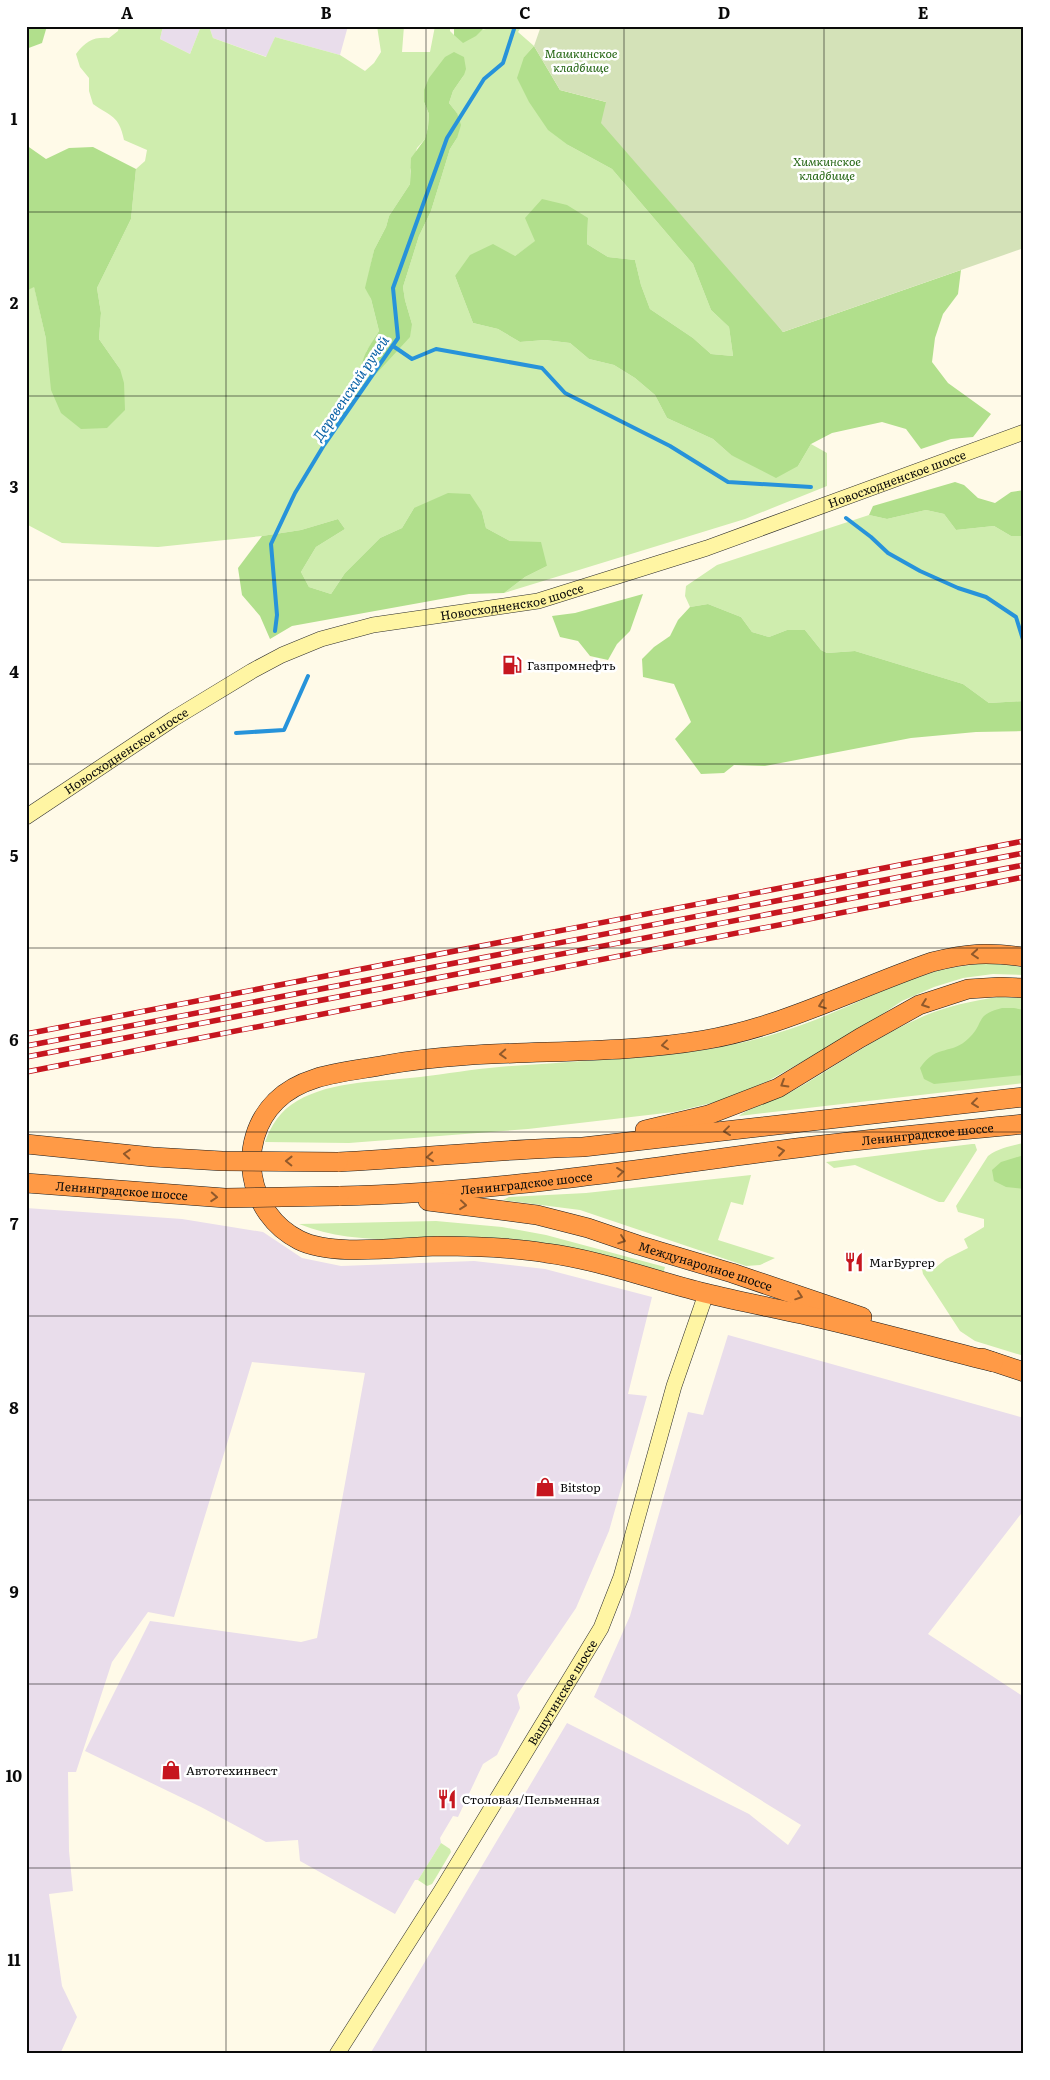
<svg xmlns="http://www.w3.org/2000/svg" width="1050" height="2080" viewBox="0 0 1050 2080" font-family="Literata,serif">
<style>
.industrial{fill:#e9ddeb}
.green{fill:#cfedae;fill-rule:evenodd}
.forest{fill:#b1df8c}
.cemetery{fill:#d4e2b8}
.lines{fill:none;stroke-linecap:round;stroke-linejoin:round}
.stream{stroke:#2793da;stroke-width:4}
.secondary-casing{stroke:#2c2c2c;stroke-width:16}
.highway-casing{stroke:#1b1b1b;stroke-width:20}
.secondary{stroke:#fff5a3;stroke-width:15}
.highway{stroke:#ff9a46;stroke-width:19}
.rail-casing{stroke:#c6161f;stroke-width:5.5}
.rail{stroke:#fff;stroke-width:4;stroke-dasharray:11;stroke-linecap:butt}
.highway-bridge-casing{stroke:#1b1b1b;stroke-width:20;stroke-linecap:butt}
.highway-bridge{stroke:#ff9a46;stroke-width:19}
.oneway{stroke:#91592b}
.grid{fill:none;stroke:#0a0a0a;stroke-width:1;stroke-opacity:0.55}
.labels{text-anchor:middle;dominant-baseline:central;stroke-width:5;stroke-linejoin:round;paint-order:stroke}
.park-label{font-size:12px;font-style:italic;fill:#276716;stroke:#fff}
.street-label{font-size:12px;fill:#0a0a0a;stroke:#fff}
.poi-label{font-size:12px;fill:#0a0a0a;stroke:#fff;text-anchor:start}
.water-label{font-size:14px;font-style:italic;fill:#0962a6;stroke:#fff}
.neatline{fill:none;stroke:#0a0a0a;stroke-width:2}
.grid-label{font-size:16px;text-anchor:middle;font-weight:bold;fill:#0a0a0a}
</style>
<rect width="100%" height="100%" fill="#fffae8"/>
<g class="industrial">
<path d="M163 26H201L190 54 160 39Z"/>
<path d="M209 26H348L340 55 275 37 267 57 213 38Z"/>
<path d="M26 1208 182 1219 263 1232 302 1258 341 1266 474 1261 545 1269 652 1297 628 1394 647 1396 609 1531 576 1608 517 1695 520 1708 497 1755 483 1764 458 1817 453 1816 440 1838 441 1843 418 1880H415L395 1914 300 1861 298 1840 266 1842 201 1807 85 1751 150 1621 301 1642 317 1638 365 1373 252 1362 174 1617 148 1612 112 1662 76 1772H68L69 1851 73 1891 49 1894 62 1986 77 2017 60 2054H26Z"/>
<path d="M728 1335 1024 1418V1510L928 1634 1024 1697V2054H370L567 1723 749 1814 788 1845 801 1825 594 1697 630 1616 688 1412 703 1415Z"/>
</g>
<g class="green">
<path d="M119 26H163L160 39 190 54 201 26H209L213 38 266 57 275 37 340 55 365 71 374 63 381 52 377 26H404L402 52H430L435 26H450V31L454 35 486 29V26H522L518 32 534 46 524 57 568 145 612 169 693 264 711 310 729 327 733 356 711 354 693 338 650 309 641 285 635 260 608 257 587 244 588 218 536 241 515 256 455 276 473 323 498 329 520 342 545 340 570 343 589 359 614 365 635 378 655 395 667 418 713 439 731 455 798 466 811 444 827 453V486L745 519 504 593 525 577 547 566 510 541 486 528 482 512 414 508 402 528 380 538 345 573 331 594 309 587 301 572 316 547 345 529 338 519 301 530 262 536 158 547 62 543 26 524V291L34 286 46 339 120 369 99 339 101 313 97 288 131 219 136 169 145 161 147 150 124 140C119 115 111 117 93 104L89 91V78L80 67 76 54C86 41 93 37 109 38L118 31ZM464 75 453 91 449 103 457 113V138L450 149 431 211 419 236 403 287 405 300 412 324 366 352 379 331 371 299 366 288 374 250 386 227 389 216 410 184V171L417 148 425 139 428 127 429 114 424 102Z"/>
<path d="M926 510 944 514 956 530 994 526 1011 536H1024V701L989 703 963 684 855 651 827 653 821 650 805 630H787L769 637 752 632 741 617 708 604 690 607 685 596 686 586 717 565 869 515 887 519Z"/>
<path d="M984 963 1011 965 1024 968V975L993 974 963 978 934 987 902 1001 860 1029 768 1081 720 1101 674 1112 528 1129 349 1143 265 1142C271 1125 281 1110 297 1101 333 1080 380 1082 420 1077 446 1074 473 1069 499 1067 522 1065 545 1064 568 1062 643 1058 718 1054 790 1029 836 1014 879 990 925 975 944 968 964 966 984 963Z"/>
<path d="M998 997 1024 998V1083L739 1116C747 1109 778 1098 791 1092 835 1067 877 1036 924 1016 947 1006 972 1001 998 997Z"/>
<path d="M1024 1143V1356L975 1341 960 1331 923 1274 922 1269 923 1263 935 1268 946 1259 968 1248 964 1239 984 1227V1219L958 1212 956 1206 988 1156C999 1148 1010 1146 1024 1143Z"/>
<path d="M972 1144H975L977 1150 944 1202H939L855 1165 834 1168 826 1162Z"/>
<path d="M751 1175 743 1205 731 1202 718 1240 775 1258 760 1265 746 1266 580 1210 503 1200 509 1197 586 1193Z"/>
<path d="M436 1221 502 1227 546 1235 665 1267 663 1274C613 1261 562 1244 511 1239 441 1233 366 1251 299 1224Z"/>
<path d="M441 1843 450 1849 451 1852 432 1884 427 1886 418 1880Z"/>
</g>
<g class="forest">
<path d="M26 26H47L42 43 26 49Z"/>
<path d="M454 26H486L476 36 463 43 454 35Z"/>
<path d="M534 46 560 90 606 102 783 332 961 270 958 294 943 314 935 338 932 362 948 383 991 414 973 437 951 439 921 449 906 429 882 422 832 433 811 444 798 466 776 478 731 455 713 439 667 418 655 395 635 378 614 365 589 359 570 343 545 340 520 342 498 329 473 323 455 276 470 255 493 244 515 256 535 241 525 218 542 199 567 205 588 218 587 244 608 257 635 260 641 285 650 309 693 338 711 354 733 356 729 327 711 310 693 264 612 169 568 145 548 130 529 102 517 78 524 57Z"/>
<path d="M454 52 464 57 466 69 464 75 453 91 449 103 457 113 461 125 457 138 450 149 431 211 419 236 403 287 405 300 412 324 410 337 375 375 361 376C361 356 369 347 379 331L371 299 365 288 374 250 386 227 389 216 410 184 411 158 425 139 428 127 429 114 424 102V90L429 78 445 57Z"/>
<path d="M26 145 46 159 69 148 93 147 136 169 131 219 97 288 101 313 99 339 120 369 124 383 125 410 107 428 81 429 61 413 51 390 46 339 34 287 26 291Z"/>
<path d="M955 482 964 485 978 498 995 503 1011 492 1024 490V536H1011L994 526 956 530 944 514 926 510 887 519 869 515 873 506Z"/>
<path d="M448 493 470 494 482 512 486 528 510 541 541 542 547 566 525 577 504 593 469 594 292 626 270 639 260 616 242 595 238 568 262 536 301 530 338 519 345 529 316 547 301 572 309 587 331 594 345 573 380 538 402 528 414 508Z"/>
<path d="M643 594 630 631 617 644 608 660 590 656 578 641 560 637 552 616 575 613Z"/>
<path d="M708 604 741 617 752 632 769 637 787 630H805L821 650 827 653 855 651 963 684 989 703 1024 701V731L976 732 911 738 765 766 734 765 724 773 701 774 675 739 691 722 674 684 643 677 642 659 654 647 670 636 678 620 690 607Z"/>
<path d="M1002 1008H1014L1024 1010V1075L934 1084 924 1079 920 1068C937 1043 951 1056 969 1038 985 1023 974 1015 1002 1008Z"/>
<path d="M1024 1155V1189L1006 1187 994 1181 992 1170 1001 1162Z"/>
</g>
<path class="cemetery" d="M541 26H1024V248L783 332 601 123 606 102 560 90 534 46Z"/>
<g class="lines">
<g class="stream">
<path d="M393 346 412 359 436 349 542 368 565 393 670 446 728 482 811 487"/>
<path d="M846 518 871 537 888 553 920 571 958 588 986 597 1016 617 1024 643"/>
<path d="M275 631 277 615 271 544 295 493 324 445 398 338 393 288 447 138 484 79 503 63 515 26"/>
<path d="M236 733 284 730 308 676"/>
</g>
<defs>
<g id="secondary">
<path id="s1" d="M26 817 173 719 252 671 282 655 321 639 373 625 538 601 707 548 1024 432"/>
<path id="s2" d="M337 2054 441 1891 601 1628 621 1577 674 1386 706 1294"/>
</g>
<g id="highway">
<path d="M645 1130 708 1115 778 1088 860 1038 919 1005 968 989 1000 987 1024 988"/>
<path d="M338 1162C420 1158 501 1149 583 1147L1024 1097"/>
<path id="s3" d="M339 1196C498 1193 655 1166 813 1146 883 1137 954 1131 1024 1124"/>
<path id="s4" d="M428 1201 537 1215 588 1228 638 1245 732 1273 862 1317"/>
<path d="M982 1358 1024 1372"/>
<path d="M993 1362C937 1348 882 1333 827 1320 786 1310 745 1303 705 1293 652 1280 600 1260 546 1253 510 1247 474 1246 437 1246 399 1247 332 1257 299 1240 247 1214 235 1142 276 1101 304 1073 349 1072 385 1065 490 1046 599 1058 704 1040 783 1027 856 988 932 962 968 953 987 952 1024 957"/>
</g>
</defs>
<use href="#secondary" class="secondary-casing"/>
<use href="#highway" class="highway-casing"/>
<use href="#secondary" class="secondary"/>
<use href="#highway" class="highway"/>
<defs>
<g id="rail">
<path d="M26 1034 1024 841"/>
<path d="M26 1046 1024 853"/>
<path d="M26 1057 1024 865"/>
<path d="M26 1072 1024 877"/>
</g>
</defs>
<use href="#rail" class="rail-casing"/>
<use href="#rail" class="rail"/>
<defs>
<g id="highway-bridge">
<path d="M26 1144 153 1157 222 1161 338 1162"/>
<path id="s5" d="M26 1183 225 1198 339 1196"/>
</g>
</defs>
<use href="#highway-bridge" class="highway-bridge-casing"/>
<use href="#highway-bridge" class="highway-bridge"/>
</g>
<defs><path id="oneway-chevron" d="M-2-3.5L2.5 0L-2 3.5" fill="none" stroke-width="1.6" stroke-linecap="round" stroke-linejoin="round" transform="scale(1.25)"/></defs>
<g class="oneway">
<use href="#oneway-chevron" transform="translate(975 954) rotate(175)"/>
<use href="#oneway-chevron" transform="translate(925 1004) rotate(160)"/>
<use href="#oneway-chevron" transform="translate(822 1005) rotate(159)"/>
<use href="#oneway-chevron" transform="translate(665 1045) rotate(173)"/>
<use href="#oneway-chevron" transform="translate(503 1054) rotate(177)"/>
<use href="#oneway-chevron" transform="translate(784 1084) rotate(149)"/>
<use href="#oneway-chevron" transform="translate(975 1103) rotate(173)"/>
<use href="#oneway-chevron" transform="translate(727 1131) rotate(173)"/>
<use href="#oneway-chevron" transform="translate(781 1151) rotate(-8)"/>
<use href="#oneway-chevron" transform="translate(127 1154) rotate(-175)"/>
<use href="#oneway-chevron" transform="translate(430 1157) rotate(175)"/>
<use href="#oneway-chevron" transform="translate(289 1161) rotate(-179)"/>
<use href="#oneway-chevron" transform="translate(620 1172) rotate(-7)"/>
<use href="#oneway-chevron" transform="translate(214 1197) rotate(4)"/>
<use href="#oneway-chevron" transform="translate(463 1205) rotate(6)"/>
<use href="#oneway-chevron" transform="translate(622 1240) rotate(19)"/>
<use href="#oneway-chevron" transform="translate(799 1296) rotate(19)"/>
</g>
<path class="grid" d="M226 26V2054M426 26V2054M624 26V2054M824 26V2054M26 212H1024M26 396H1024M26 580H1024M26 764H1024M26 948H1024M26 1132H1024M26 1316H1024M26 1500H1024M26 1684H1024M26 1868H1024"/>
<defs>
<symbol id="fuel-bare" viewBox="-9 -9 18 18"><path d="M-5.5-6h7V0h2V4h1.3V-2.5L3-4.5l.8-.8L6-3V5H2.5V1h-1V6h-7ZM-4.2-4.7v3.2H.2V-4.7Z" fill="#c6161f" stroke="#fff" stroke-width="2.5" paint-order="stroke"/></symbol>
<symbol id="restaurant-bare" viewBox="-9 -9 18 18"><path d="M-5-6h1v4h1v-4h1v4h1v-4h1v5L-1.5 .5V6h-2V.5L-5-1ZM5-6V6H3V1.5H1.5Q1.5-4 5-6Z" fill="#c6161f" stroke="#fff" stroke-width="2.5" paint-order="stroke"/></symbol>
<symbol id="shop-bare" viewBox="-9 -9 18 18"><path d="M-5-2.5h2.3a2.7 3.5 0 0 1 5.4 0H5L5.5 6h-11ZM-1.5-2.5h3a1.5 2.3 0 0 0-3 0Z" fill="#c6161f" stroke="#fff" stroke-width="2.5" paint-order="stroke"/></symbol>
</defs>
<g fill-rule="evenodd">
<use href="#fuel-bare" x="498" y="651" width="28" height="28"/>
<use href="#restaurant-bare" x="840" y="1248" width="28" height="28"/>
<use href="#shop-bare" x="531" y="1473" width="28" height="28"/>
<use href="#shop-bare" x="157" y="1756" width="28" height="28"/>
<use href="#restaurant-bare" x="433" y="1785" width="28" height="28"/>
</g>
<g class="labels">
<g class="park-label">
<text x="581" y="53">Машкинское<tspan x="581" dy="14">кладбище</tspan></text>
<text x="827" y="161">Химкинское<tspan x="827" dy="14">кладбище</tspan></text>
</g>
<g class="street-label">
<text stroke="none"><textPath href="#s1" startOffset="945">Новосходненское шоссе</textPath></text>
<text stroke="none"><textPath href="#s1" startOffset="540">Новосходненское шоссе</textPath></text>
<text stroke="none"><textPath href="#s1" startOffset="120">Новосходненское шоссе</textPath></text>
<text stroke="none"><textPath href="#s3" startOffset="592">Ленинградское шоссе</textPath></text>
<text stroke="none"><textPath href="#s3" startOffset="188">Ленинградское шоссе</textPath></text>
<text stroke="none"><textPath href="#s5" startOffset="96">Ленинградское шоссе</textPath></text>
<text stroke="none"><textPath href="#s4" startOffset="286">Международное шоссе</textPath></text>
<text stroke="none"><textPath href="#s2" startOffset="426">Вашутинское шоссе</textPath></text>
</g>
<g class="poi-label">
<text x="527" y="665">Газпромнефть</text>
<text x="869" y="1262">МагБургер</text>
<text x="560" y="1487">Bitstop</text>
<text x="186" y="1770">Автотехинвест</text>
<text x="462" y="1799">Столовая/Пельменная</text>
</g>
<g class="water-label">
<text transform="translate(350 388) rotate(-56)">Деревенский ручей</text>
</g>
</g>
<rect width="1050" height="2080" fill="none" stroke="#ffffff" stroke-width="55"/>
<rect x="28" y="28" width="994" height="2024" class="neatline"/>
<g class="grid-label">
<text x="127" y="19">A</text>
<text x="326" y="19">B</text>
<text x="525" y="19">C</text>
<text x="724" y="19">D</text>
<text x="923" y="19">E</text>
<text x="14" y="125">1</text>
<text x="14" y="309">2</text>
<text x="14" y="493">3</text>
<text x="14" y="678">4</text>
<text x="14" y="862">5</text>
<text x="14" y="1046">6</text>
<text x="14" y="1230">7</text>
<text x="14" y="1414">8</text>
<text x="14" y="1598">9</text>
<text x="14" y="1782">10</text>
<text x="14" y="1966">11</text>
</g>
</svg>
